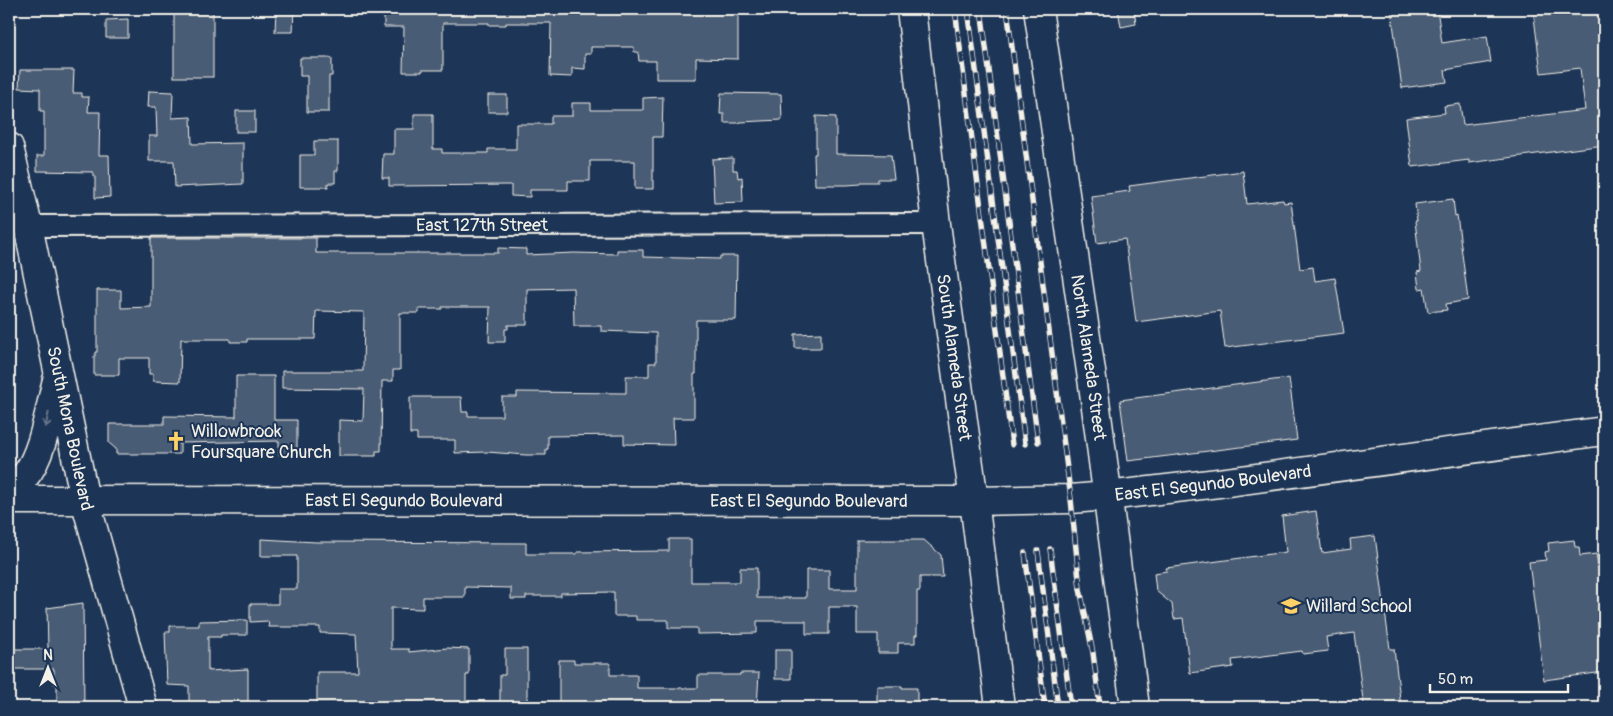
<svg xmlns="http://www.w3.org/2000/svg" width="1613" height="716" viewBox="0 0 1613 716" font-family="Pangolin,sans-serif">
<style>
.building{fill:#485b74;stroke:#f4f1e8}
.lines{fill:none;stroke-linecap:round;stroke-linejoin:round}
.street-casing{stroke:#f4f1e8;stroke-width:24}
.secondary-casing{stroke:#f4f1e8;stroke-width:31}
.primary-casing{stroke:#f4f1e8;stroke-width:31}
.street{stroke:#1d3557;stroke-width:20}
.secondary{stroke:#1d3557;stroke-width:28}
.primary{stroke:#1d3557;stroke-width:28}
.rail-casing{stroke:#f4f1e8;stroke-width:5.5}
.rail{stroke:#1d3557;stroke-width:4;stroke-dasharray:11;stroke-linecap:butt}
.oneway{stroke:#68778a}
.labels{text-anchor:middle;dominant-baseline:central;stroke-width:4;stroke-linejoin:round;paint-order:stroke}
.street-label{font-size:18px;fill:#f4f1e8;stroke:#1d3557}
.poi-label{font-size:18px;fill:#f4f1e8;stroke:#1d3557;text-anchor:start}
</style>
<rect width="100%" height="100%" fill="#1d3557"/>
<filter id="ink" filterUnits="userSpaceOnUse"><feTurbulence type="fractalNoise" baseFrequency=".02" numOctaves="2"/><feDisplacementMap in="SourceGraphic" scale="10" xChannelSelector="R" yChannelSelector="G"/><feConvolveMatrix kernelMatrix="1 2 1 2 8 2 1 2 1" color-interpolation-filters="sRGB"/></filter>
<g filter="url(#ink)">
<g class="building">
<rect x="174" y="9" width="39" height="68"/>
<path d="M276 9H294L293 32H275Z"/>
<path d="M384 9H738V59L696 58V79H656V61H639L638 52H634V47H591V54H585V69L572 68V77L550 76 551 23H506V25H489V23H443V70H422V72H403L404 27H384Z"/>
<path d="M1118 9H1134L1136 24 1121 27Z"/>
<path d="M1391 9H1437L1442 43 1487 36 1491 62 1445 70 1447 82 1402 88Z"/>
<path d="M1533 9H1604V145L1469 163V160L1412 167 1406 118 1445 113 1444 106 1460 104 1463 125 1585 110 1580 68 1541 73Z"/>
<path d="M128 19V38H106V20Z"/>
<path d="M300 58H332V76H329V112H307V76H300Z"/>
<path d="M20 70H74L73 93H82V97H89L88 112H100L99 155H109L110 197 95 198V176H93V172L37 171V156H44V111H40V89L19 88Z"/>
<path d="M149 91 173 92 172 118 191 117 192 144 243 143V184L175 187 174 161H149V136H157L156 107H148Z"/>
<path d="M721 93 781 94 782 120 740 122V123H724V114H720Z"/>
<rect x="488" y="95" width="19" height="17"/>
<path d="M663 97 662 137H653V189H635V161H590V181H568V190H530V197L511 196V185L389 186V178H382L383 154H394V129H414V114H433V149H442V153H488V149H516V124H551V116H572V103H591V110H643V98Z"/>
<rect x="236" y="111" width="19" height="21"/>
<path d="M816 116 836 117V154L891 155 894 179H878V182H861V184L847 185H815L814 154H816Z"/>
<path d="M314 141H338V171H335V183H328V187H300V155H314Z"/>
<path d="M733 158V170H737L738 178 742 177 743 202 714 203 712 159Z"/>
<path d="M1243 171 1247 204 1283 200 1284 203 1291 202 1300 269 1313 267 1315 281 1335 278 1344 333 1225 348 1220 311 1136 322 1125 239 1097 243 1091 196 1130 191 1129 186Z"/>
<path d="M1453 199 1455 216 1457 215 1468 300 1446 304 1447 310 1428 312 1424 288 1419 289 1417 272 1421 271 1415 221H1417L1415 204Z"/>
<path d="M151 238H316V253H498V248L526 249V255L574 253 617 254V250H643V257L720 259V256H737L736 320H696V374H694V418H673L674 445 624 444V435L548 436V449H546V455H526L487 452 455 453V440H417V434H410V397H461L462 412H468V416H502V397H517V392L626 393V376H649V363H656V333L601 331V326H574L573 288 527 289V325H508V329H505V342H489L490 307H442V309H419V313H400V370H393V381H382L381 451H376V456H339V420L363 421 364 389 282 388V371H363L364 312 316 311 315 339H247V342H230V339H181L180 382 153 381V374H149V358H119V375H94V356H95V352H97V290H121V308L151 307Z"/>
<path d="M821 333V348H795V334Z"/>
<path d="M236 376H274V420H297V455H279V441L180 443V454H116V449L109 443V424H164V416L236 417Z"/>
<path d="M1289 378 1297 440 1128 461 1120 400Z"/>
<path d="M1316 511 1322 553 1351 549 1350 539 1375 536 1390 649H1394L1401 707H1364L1354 633 1326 637 1328 651 1303 654 1302 651 1232 660 1233 667 1190 673 1183 618 1174 619 1172 604 1156 591 1154 573 1167 571 1166 568 1286 552 1282 516Z"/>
<path d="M261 539 316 542 526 543V554H577V552L669 551V539H691V582H740V568H757V598H806V570H829V589H857V540H924L941 555 943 577H920V591H917V635H915V643H898V653H878V634H857V607H829V634H806V621H757V633L697 634V628H668V620H636V616H614V592L561 593V596H526V599H511V588L465 587V597H423V609L391 608V649H409V652L447 648 469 649V675H466V707H317V672H358L356 634 320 633V627H269L268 621 250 622V604H278V589H297V556H261Z"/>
<path d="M1574 540 1575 547H1579L1580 556 1596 554 1599 570H1604V672L1544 680 1529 562 1546 560 1545 552 1549 551 1548 543Z"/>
<path d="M83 603 84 707H57V684H54V669H9V649H48L47 608Z"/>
<path d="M247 620V635H221V637H208V671L248 669V706L189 707V686L167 685 165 632H170V626H199V621Z"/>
<path d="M505 649H527V707H500V675H505Z"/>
<rect x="775" y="650" width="16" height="29"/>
<path d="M559 660H574V663H610V675H637V688H698V675H740V673H759L757 707H559Z"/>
<path d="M877 686H902V688H917V707H877Z"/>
</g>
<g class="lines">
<defs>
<g id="street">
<path id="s1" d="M28 226 936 224"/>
</g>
<g id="secondary">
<path id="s2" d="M1038 9 1094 392 1135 707"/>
<path id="s3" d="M9 147 28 226 85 500 143 707"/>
<path d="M9 486C14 483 22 480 25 476 43 455 50 407 57 380"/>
<path id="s4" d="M9 500 974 501 1071 499 1107 496 1227 482 1604 431"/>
</g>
<g id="primary">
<path id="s5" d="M911 9 936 224 974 501 1000 707"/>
</g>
</defs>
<use href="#street" class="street-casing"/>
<use href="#secondary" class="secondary-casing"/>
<use href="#primary" class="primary-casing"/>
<use href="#street" class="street"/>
<use href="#secondary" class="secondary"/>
<use href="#primary" class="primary"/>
<defs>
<g id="rail">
<path d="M955 9 1012 445"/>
<path d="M968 9 1025 444"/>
<path d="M981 9 1038 442"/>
<path d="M1007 9 1071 499 1080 589 1093 653 1100 707"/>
<path d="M1050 549 1071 707"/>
<path d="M1038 551 1058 707"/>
<path d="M1025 553 1045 707"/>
</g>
</defs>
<use href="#rail" class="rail-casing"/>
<use href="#rail" class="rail"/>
</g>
<defs><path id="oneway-shaft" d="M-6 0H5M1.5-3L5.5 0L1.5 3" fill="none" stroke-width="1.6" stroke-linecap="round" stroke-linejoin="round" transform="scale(1.25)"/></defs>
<use class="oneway" href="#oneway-shaft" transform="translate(47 420) rotate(103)"/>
</g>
<defs>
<symbol id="church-bare" viewBox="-9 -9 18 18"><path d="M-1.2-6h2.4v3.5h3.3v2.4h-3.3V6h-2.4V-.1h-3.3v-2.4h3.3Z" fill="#ffd166" stroke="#1d3557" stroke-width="2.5" paint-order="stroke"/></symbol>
<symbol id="school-bare" viewBox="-9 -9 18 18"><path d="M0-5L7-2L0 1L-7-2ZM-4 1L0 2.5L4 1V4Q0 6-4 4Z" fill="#ffd166" stroke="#1d3557" stroke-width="2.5" paint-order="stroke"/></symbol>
</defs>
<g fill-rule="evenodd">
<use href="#church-bare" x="162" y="427" width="28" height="28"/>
<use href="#school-bare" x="1277" y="592" width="28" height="28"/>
</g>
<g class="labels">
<g class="street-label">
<text stroke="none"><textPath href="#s1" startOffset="454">East 127th Street</textPath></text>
<text stroke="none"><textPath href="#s5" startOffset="351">South Alameda Street</textPath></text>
<text stroke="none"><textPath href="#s2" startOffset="352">North Alameda Street</textPath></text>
<text stroke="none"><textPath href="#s3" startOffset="288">South Mona Boulevard</textPath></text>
<text stroke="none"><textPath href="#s4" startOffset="1205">East El Segundo Boulevard</textPath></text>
<text stroke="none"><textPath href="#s4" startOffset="395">East El Segundo Boulevard</textPath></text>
<text stroke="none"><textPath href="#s4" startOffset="800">East El Segundo Boulevard</textPath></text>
</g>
<g class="poi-label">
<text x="191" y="431">Willowbrook<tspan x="191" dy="21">Foursquare Church</tspan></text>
<text x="1306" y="606">Willard School</text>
</g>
</g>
<rect width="1613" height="716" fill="none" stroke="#1d3557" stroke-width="30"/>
<rect x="15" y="15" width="1583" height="686" fill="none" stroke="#f4f1e8" stroke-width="2" filter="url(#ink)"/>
<g transform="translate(48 668)" stroke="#1d3557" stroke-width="4" paint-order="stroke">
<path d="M0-4L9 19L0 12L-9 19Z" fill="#f4f1e8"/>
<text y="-8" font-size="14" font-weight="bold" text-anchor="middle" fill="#f4f1e8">N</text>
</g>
<path d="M1430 684v8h138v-8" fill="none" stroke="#f4f1e8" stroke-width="2.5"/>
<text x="1438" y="684" font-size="15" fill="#f4f1e8" stroke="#1d3557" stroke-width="4" paint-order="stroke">50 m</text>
</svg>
